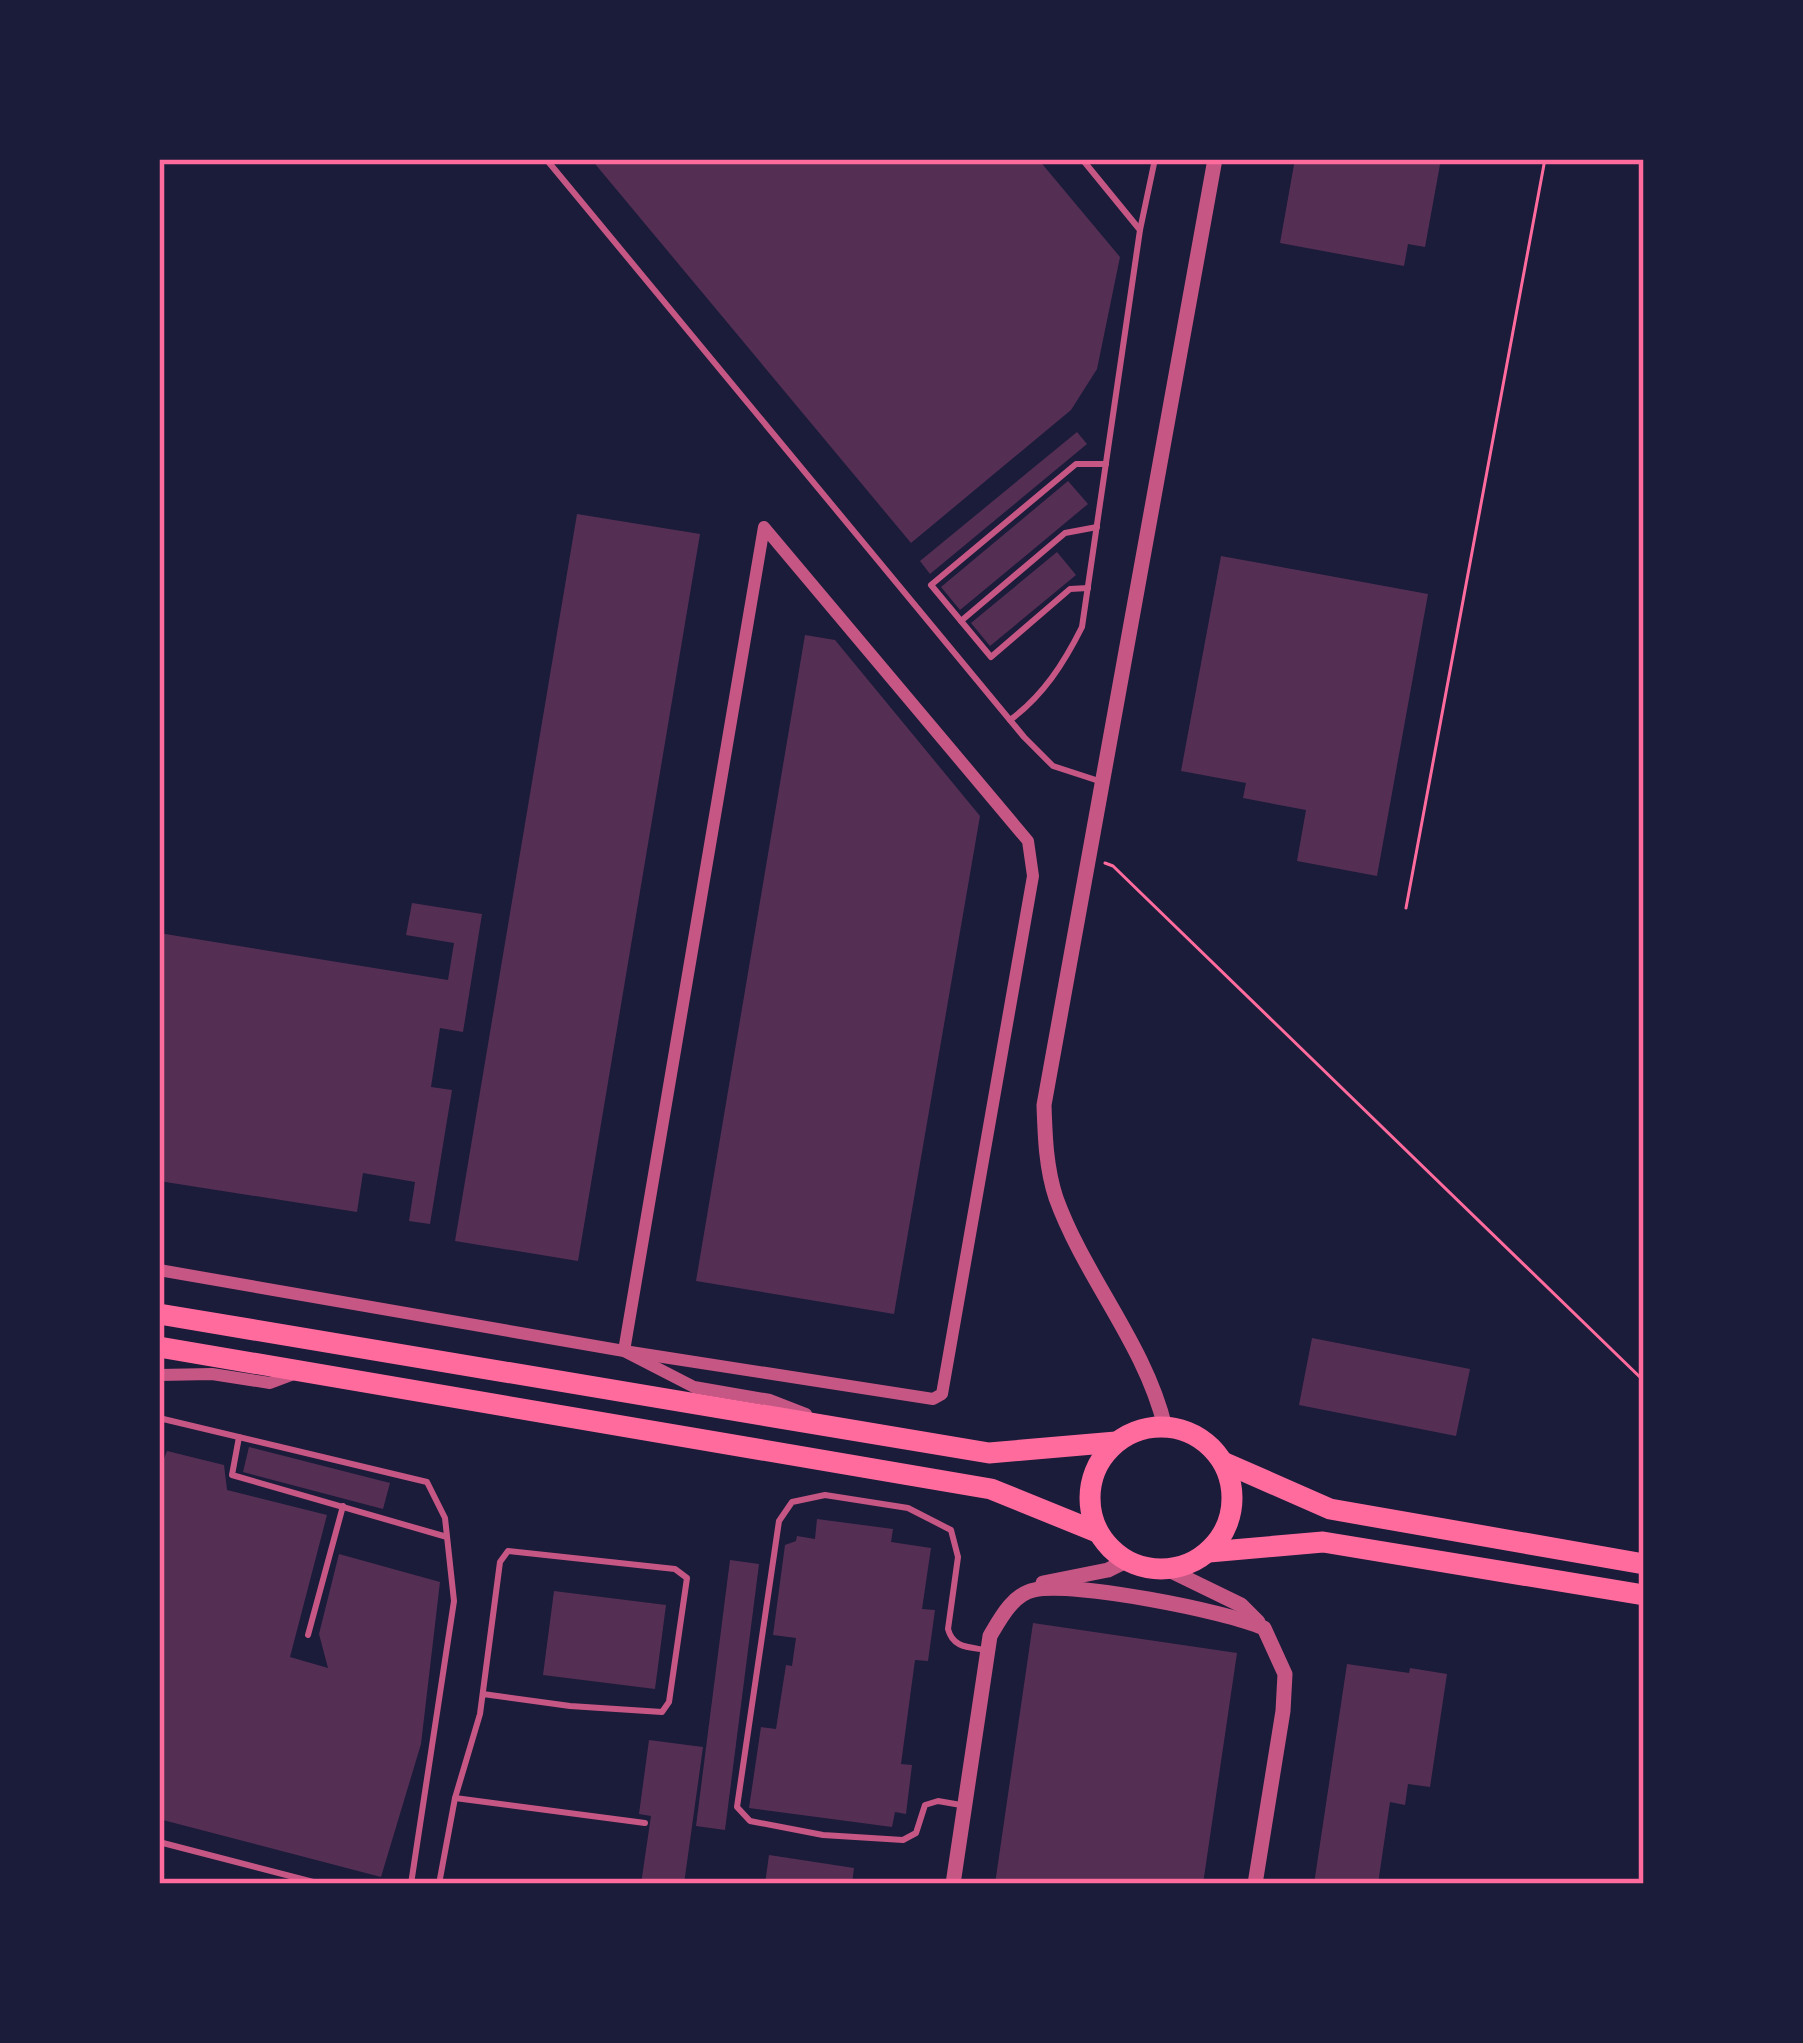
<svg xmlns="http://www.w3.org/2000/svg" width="1803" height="2043" viewBox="0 0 1803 2043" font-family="Arial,sans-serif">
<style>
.building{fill:#542f53}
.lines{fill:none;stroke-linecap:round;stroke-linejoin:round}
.path{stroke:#ff6b9d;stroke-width:3}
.service{stroke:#c65784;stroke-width:6}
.minor{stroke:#c65784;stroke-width:12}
.tertiary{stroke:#c65784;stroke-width:15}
.trunk{stroke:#ff6b9d;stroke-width:21}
.neatline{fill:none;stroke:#ff6b9d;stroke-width:4.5}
</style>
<rect width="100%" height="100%" fill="#1b1b3a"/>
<g class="building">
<path d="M591 159H1038L1120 257 1097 369 1071 410 911 543Z"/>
<path d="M1295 159H1441L1425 247 1408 244 1404 266 1280 243Z"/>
<path d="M1077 432 1087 444 930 574 920 561Z"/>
<path d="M1068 481 1088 504 960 610 941 587Z"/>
<path d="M577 514 700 534 578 1261 455 1241Z"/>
<path d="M1057 552 1076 575 990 646 971 623Z"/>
<path d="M1221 556 1428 594 1377 876 1297 861 1306 810 1243 798 1246 783 1181 771Z"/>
<path d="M805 635 835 640 980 816 894 1314 696 1281Z"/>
<path d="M412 903 482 914 463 1032 440 1028 431 1087 452 1090 430 1224 409 1221 415 1182 363 1173 357 1212 159 1181V933L448 980 454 943 406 935Z"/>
<path d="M1312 1338 1470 1369 1456 1436 1299 1405Z"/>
<path d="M249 1447 390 1483 383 1509 243 1472Z"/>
<path d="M167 1451 224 1465 227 1490 327 1515 290 1657 328 1668 319 1634 339 1554 440 1582 421 1744 381 1877 159 1819V1471Z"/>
<path d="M817 1519 893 1529 891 1542 931 1548 922 1609 935 1610 928 1661 915 1660 901 1764 912 1765 906 1814 895 1812 892 1827 749 1808 761 1727 776 1729 786 1665 792 1666 796 1638 773 1635 785 1545 796 1541 797 1536 815 1539Z"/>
<path d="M730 1560 759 1564 725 1830 696 1826Z"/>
<path d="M554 1591 666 1605 655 1689 543 1675Z"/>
<path d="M1033 1623 1237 1653 1203 1884H995Z"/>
<path d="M1347 1664 1409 1673 1410 1668 1447 1674 1430 1787 1408 1784 1405 1805 1390 1802 1378 1884H1314Z"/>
<path d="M649 1740 703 1747 684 1884H641L651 1816 639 1814Z"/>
<path d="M769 1855 854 1868 852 1884H765Z"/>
</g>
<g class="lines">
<g class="path">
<path d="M1105 863 1113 866 1644 1381"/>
<path d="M1406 908 1545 159"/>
</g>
<g class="service">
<path d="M546 159 1024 737 1053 766 1099 781"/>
<path d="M1140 230 1155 159"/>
<path d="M1088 588 1070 589 991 657 931 585 1076 464H1106"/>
<path d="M961 621 1065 533 1097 527"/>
<path d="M1010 720C1043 696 1064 663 1082 627L1140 230 1082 159"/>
<path d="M159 1418 427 1482 445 1518 454 1601 411 1884"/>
<path d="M239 1437 232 1475 447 1537"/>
<path d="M308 1635 343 1506"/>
<path d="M455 1798 645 1823"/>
<path d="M961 1805 938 1801 925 1805 916 1833 903 1840 823 1835 750 1821 737 1807 779 1521 792 1502 825 1495 908 1508 951 1530 958 1557 948 1629C953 1648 968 1647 986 1650"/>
<path d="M159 1842 321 1884"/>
<path d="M439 1884 455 1798 480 1714 500 1562 508 1551 675 1569 687 1578 669 1702 662 1712 570 1706 483 1694"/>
</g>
<g class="minor">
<path d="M764 527 1028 841 1033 876 942 1394 933 1399 624 1351Z"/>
<path d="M159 1270 624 1351 694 1387 770 1400 806 1414"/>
<path d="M159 1375 212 1374 270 1383 294 1374"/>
</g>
<g class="tertiary">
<path d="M1165 1427C1145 1344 1085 1278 1056 1198 1046 1168 1045 1136 1044 1105L1215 159"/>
<path d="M1169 1570 1241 1605 1258 1622"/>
<path d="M1043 1583 1108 1570 1126 1561"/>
<path d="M953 1884 990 1636C1000 1619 1013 1594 1034 1590 1073 1581 1226 1611 1264 1628L1285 1674 1283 1711 1255 1884"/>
</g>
<g class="trunk">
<path d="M159 1314 989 1453 1116 1442"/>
<path d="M159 1347 991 1489 1097 1532"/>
<circle cx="1161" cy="1498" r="71"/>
<path d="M1223 1462 1330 1509 1644 1564"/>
<path d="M1209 1552 1323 1542 1644 1595"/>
</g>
</g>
<rect width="1803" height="2043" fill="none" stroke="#1b1b3a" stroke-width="324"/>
<rect x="162" y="162" width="1479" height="1719" class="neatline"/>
</svg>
